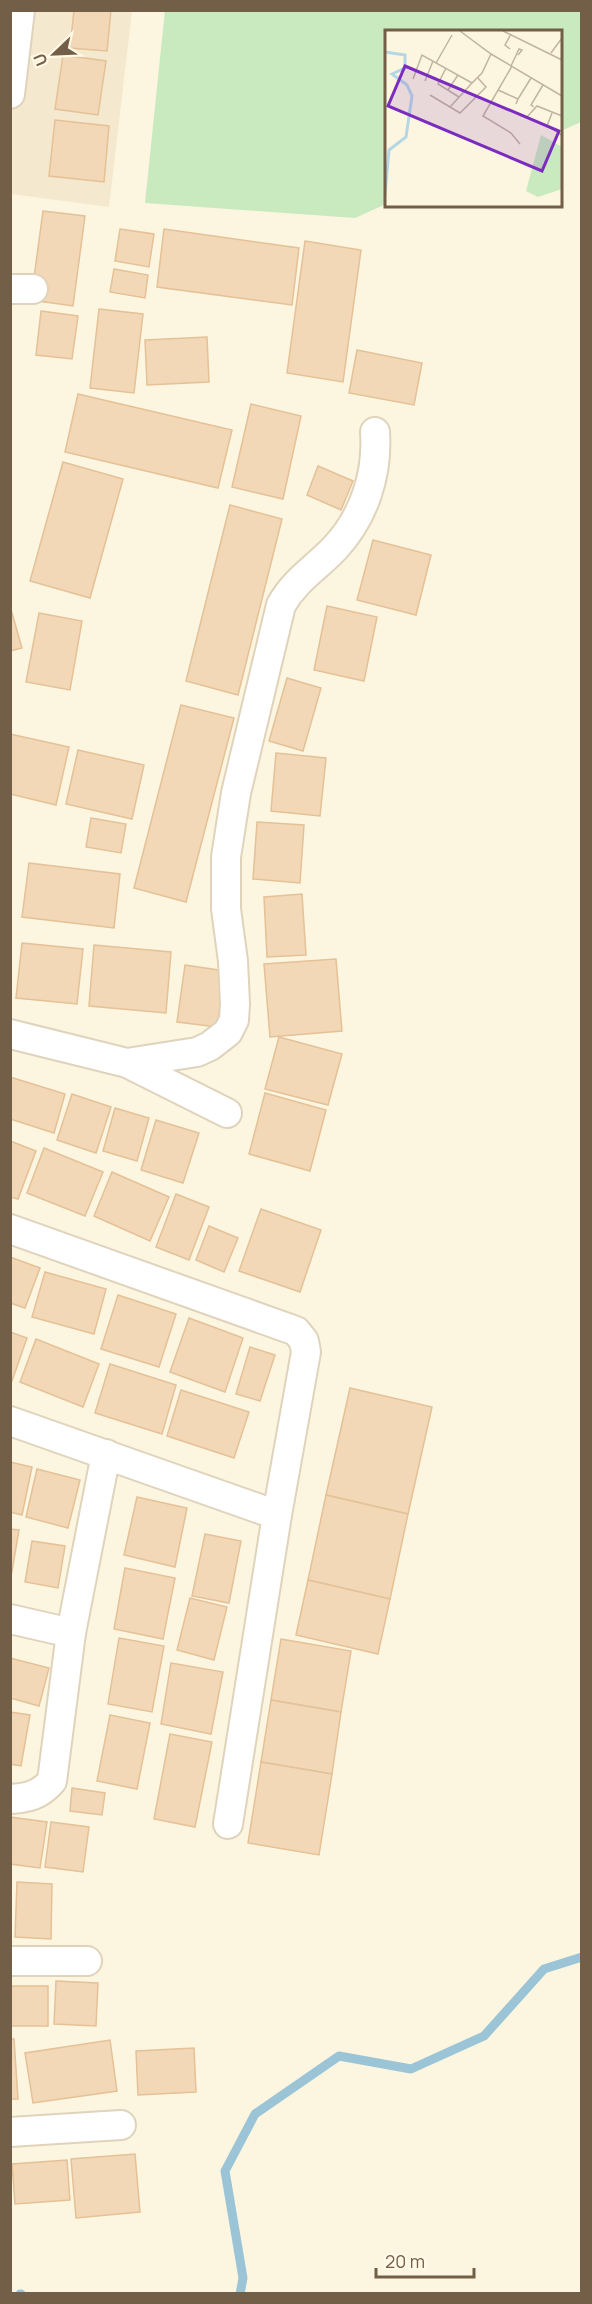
<svg xmlns="http://www.w3.org/2000/svg" width="592" height="2304" viewBox="0 0 592 2304" font-family="Manrope,sans-serif">
<style>
.residential{fill:#f4e8ce}
.green{fill:#c9e9bf}
.lines{fill:none;stroke-linecap:round;stroke-linejoin:round}
.stream{stroke:#9bc4d7;stroke-width:9}
.building{fill:#f2d8b7;stroke:#e4c197;stroke-width:1.5}
.street-casing{stroke:#e0d3bc;stroke-width:32}
.street{stroke:#fff;stroke-width:28}
.inset-river{fill:none;stroke:#b5d7e5;stroke-width:3}
.inset-road{fill:none;stroke:#c1b49e;stroke-width:1.5}
.view{fill:#7b2cbf;fill-opacity:0.15;stroke:#7b2cbf;stroke-width:3}
.inset-edge{fill:none;stroke:#735e47;stroke-width:3}
</style>
<rect width="100%" height="100%" fill="#fcf6e0"/>
<path class="residential" d="M12 11H132L109 207 11 194 10 20Z"/>
<path class="green" d="M165 10 581 11V122L561 131 560 32H386V204L355 218 145 203Z"/>
<g class="lines">
<g class="stream">
<path d="M20 2294H21"/>
<path d="M240 2294 243 2278 225 2171 255 2114 339 2056 411 2069 484 2036 544 1969 582 1957"/>
</g>
</g>
<g class="building">
<path d="M74 10H111L107 51 70 48Z"/>
<path d="M63 55 106 61 98 115 55 109Z"/>
<path d="M55 120 109 126 104 182 49 176Z"/>
<path d="M43 211 85 216 73 306 31 300Z"/>
<path d="M120 229 154 234 149 267 115 261Z"/>
<path d="M164 229 299 248 292 305 157 287Z"/>
<path d="M305 241 361 250 343 382 287 373Z"/>
<path d="M114 269 148 275 145 298 110 292Z"/>
<path d="M99 309 143 314 134 393 90 388Z"/>
<path d="M41 311 78 316 72 359 36 355Z"/>
<path d="M207 337 209 382 147 385 145 340Z"/>
<path d="M357 350 422 363 414 405 349 393Z"/>
<path d="M78 394 232 430 218 488 65 452Z"/>
<path d="M251 404 301 416 283 499 232 487Z"/>
<path d="M63 462 123 479 90 598 30 581Z"/>
<path d="M318 466 353 481 341 510 307 495Z"/>
<path d="M230 505 282 519 238 695 186 681Z"/>
<path d="M373 540 431 555 416 615 357 600Z"/>
<path d="M10 606 22 648 10 651Z"/>
<path d="M327 606 377 617 364 681 314 670Z"/>
<path d="M39 613 82 621 70 690 26 682Z"/>
<path d="M287 678 321 688 303 751 269 741Z"/>
<path d="M181 705 234 718 186 902 134 888Z"/>
<path d="M10 734 69 747 56 805 10 794Z"/>
<path d="M78 750 144 765 132 819 66 804Z"/>
<path d="M276 753 326 758 320 816 271 811Z"/>
<path d="M91 818 126 824 121 853 86 847Z"/>
<path d="M257 822 304 825 300 883 253 879Z"/>
<path d="M29 863 120 874 114 928 22 917Z"/>
<path d="M302 894 306 955 267 957 264 897Z"/>
<path d="M22 943 83 949 77 1004 16 998Z"/>
<path d="M94 945 171 952 166 1013 89 1006Z"/>
<path d="M336 959 342 1031 270 1037 264 964Z"/>
<path d="M185 965 225 971 217 1027 177 1022Z"/>
<path d="M279 1037 342 1054 328 1105 265 1089Z"/>
<path d="M10 1077 65 1094 54 1133 10 1119Z"/>
<path d="M265 1093 326 1110 310 1171 249 1154Z"/>
<path d="M72 1094 111 1107 96 1153 57 1140Z"/>
<path d="M115 1108 149 1118 137 1161 103 1151Z"/>
<path d="M156 1120 199 1133 183 1183 141 1170Z"/>
<path d="M10 1141 36 1151 18 1199 10 1197Z"/>
<path d="M44 1148 103 1172 85 1216 27 1193Z"/>
<path d="M112 1172 169 1197 150 1241 94 1216Z"/>
<path d="M176 1194 209 1207 189 1260 156 1247Z"/>
<path d="M261 1209 321 1230 300 1292 239 1271Z"/>
<path d="M209 1226 238 1238 224 1272 196 1260Z"/>
<path d="M10 1257 40 1268 25 1308 10 1303Z"/>
<path d="M45 1272 106 1289 94 1334 32 1317Z"/>
<path d="M118 1295 176 1314 159 1367 101 1349Z"/>
<path d="M189 1318 243 1338 225 1392 170 1372Z"/>
<path d="M10 1332 27 1338 12 1381H10Z"/>
<path d="M36 1339 99 1364 83 1407 20 1382Z"/>
<path d="M250 1347 275 1355 260 1401 236 1394Z"/>
<path d="M110 1364 176 1385 162 1434 95 1413Z"/>
<path d="M350 1388 432 1407 408 1514 326 1495Z"/>
<path d="M181 1390 249 1412 234 1458 167 1436Z"/>
<path d="M10 1462 32 1467 22 1515 10 1512Z"/>
<path d="M37 1469 80 1480 68 1528 26 1517Z"/>
<path d="M326 1495 408 1514 390 1599 308 1580Z"/>
<path d="M137 1497 187 1508 175 1567 124 1555Z"/>
<path d="M10 1529 19 1530 11 1577H10Z"/>
<path d="M205 1534 241 1541 229 1603 192 1596Z"/>
<path d="M32 1541 65 1546 58 1588 25 1582Z"/>
<path d="M125 1568 175 1578 163 1639 114 1629Z"/>
<path d="M308 1580 390 1599 378 1654 296 1635Z"/>
<path d="M190 1598 227 1607 214 1660 177 1650Z"/>
<path d="M119 1638 164 1646 152 1712 108 1704Z"/>
<path d="M281 1639 351 1651 341 1712 271 1700Z"/>
<path d="M10 1658 49 1668 39 1706 10 1698Z"/>
<path d="M171 1663 223 1672 211 1734 161 1724Z"/>
<path d="M271 1700 341 1712 332 1774 261 1762Z"/>
<path d="M10 1712 30 1715 21 1766 10 1764Z"/>
<path d="M110 1715 150 1723 137 1789 97 1781Z"/>
<path d="M170 1734 212 1742 195 1827 154 1819Z"/>
<path d="M261 1762 332 1774 319 1855 248 1843Z"/>
<path d="M72 1788 105 1793 102 1815 70 1811Z"/>
<path d="M10 1817 47 1822 40 1868 10 1864Z"/>
<path d="M51 1822 89 1827 83 1872 45 1867Z"/>
<path d="M17 1882 52 1884 51 1939 15 1937Z"/>
<path d="M56 1981 98 1983 96 2026 54 2024Z"/>
<rect x="10" y="1986" width="38" height="40"/>
<path d="M10 2039H14L18 2099H10Z"/>
<path d="M110 2040 117 2091 33 2103 25 2053Z"/>
<path d="M194 2048 196 2092 138 2095 136 2051Z"/>
<path d="M135 2154 140 2212 76 2218 71 2159Z"/>
<path d="M67 2160 70 2200 15 2204 12 2164Z"/>
</g>
<g class="lines">
<defs>
<g id="street">
<path d="M10 94 20 10"/>
<path d="M10 289H33"/>
<path d="M10 1034 127 1063 197 1052 210 1046 228 1032 234 1020 235 1004 233 961 226 909V857L236 793 281 605C296 579 315 569 335 548 364 517 378 474 375 432"/>
<path d="M127 1063 227 1113"/>
<path d="M10 1229 296 1331 304 1341 306 1352 277 1515 10 1421"/>
<path d="M10 1619 71 1633"/>
<path d="M10 1799C28 1798 40 1795 52 1781L71 1633 106 1454"/>
<path d="M228 1824 277 1515"/>
<path d="M10 1961H87"/>
<path d="M10 2132 121 2125"/>
</g>
</defs>
<use href="#street" class="street-casing"/>
<use href="#street" class="street"/>
</g>
<g transform="translate(385 30)">
<rect width="177" height="177" fill="#fcf6e0"/>
<path d="M156 105 177 117V159L153 167 141 161Z" fill="#c9e9bf"/>
<path class="inset-river" d="M0 22 20 25V38L7 44 22 55 27 66 21 107 4 120 0 164"/>
<path class="inset-road" d="M75 1 106 24 177 66M118 1 177 30M125 19 120 15 126 4M166 23 177 8M51 33 67 5M126 36 134 19 137 20 133 25M127 36 98 86 126 103 135 114M61 38 53 54 74 67M28 49 37 25 87 53 97 43 106 24M40 51 48 31M87 53 65 77 75 83 101 57 92 47M63 60 73 45M113 60 133 69 131 74M45 65 65 77M133 69 146 48M149 77 146 75 158 55M167 83 162 96 177 105M135 85 142 87 152 76 177 86"/>
<path class="view" d="M20 36 174 101 157 141 3 76Z"/>
<rect width="177" height="177" class="inset-edge"/>
</g>
<rect width="592" height="2304" fill="none" stroke="#735e47" stroke-width="24"/>
<g transform="translate(54 54) rotate(247)" stroke="#fff9e6" stroke-width="4.5" paint-order="stroke">
<path d="M0-4.5L10 22L0 15L-10 22Z" fill="#735e47"/>
<text y="-9" font-size="16" font-weight="bold" text-anchor="middle" fill="#735e47">U</text>
</g>
<path d="M376 2268v9h98v-9" fill="none" stroke="#735e47" stroke-width="3"/>
<text x="385" y="2268" font-size="18" fill="#735e47" stroke="#fff9e6" stroke-width="4.5" paint-order="stroke">20 m</text>
</svg>
